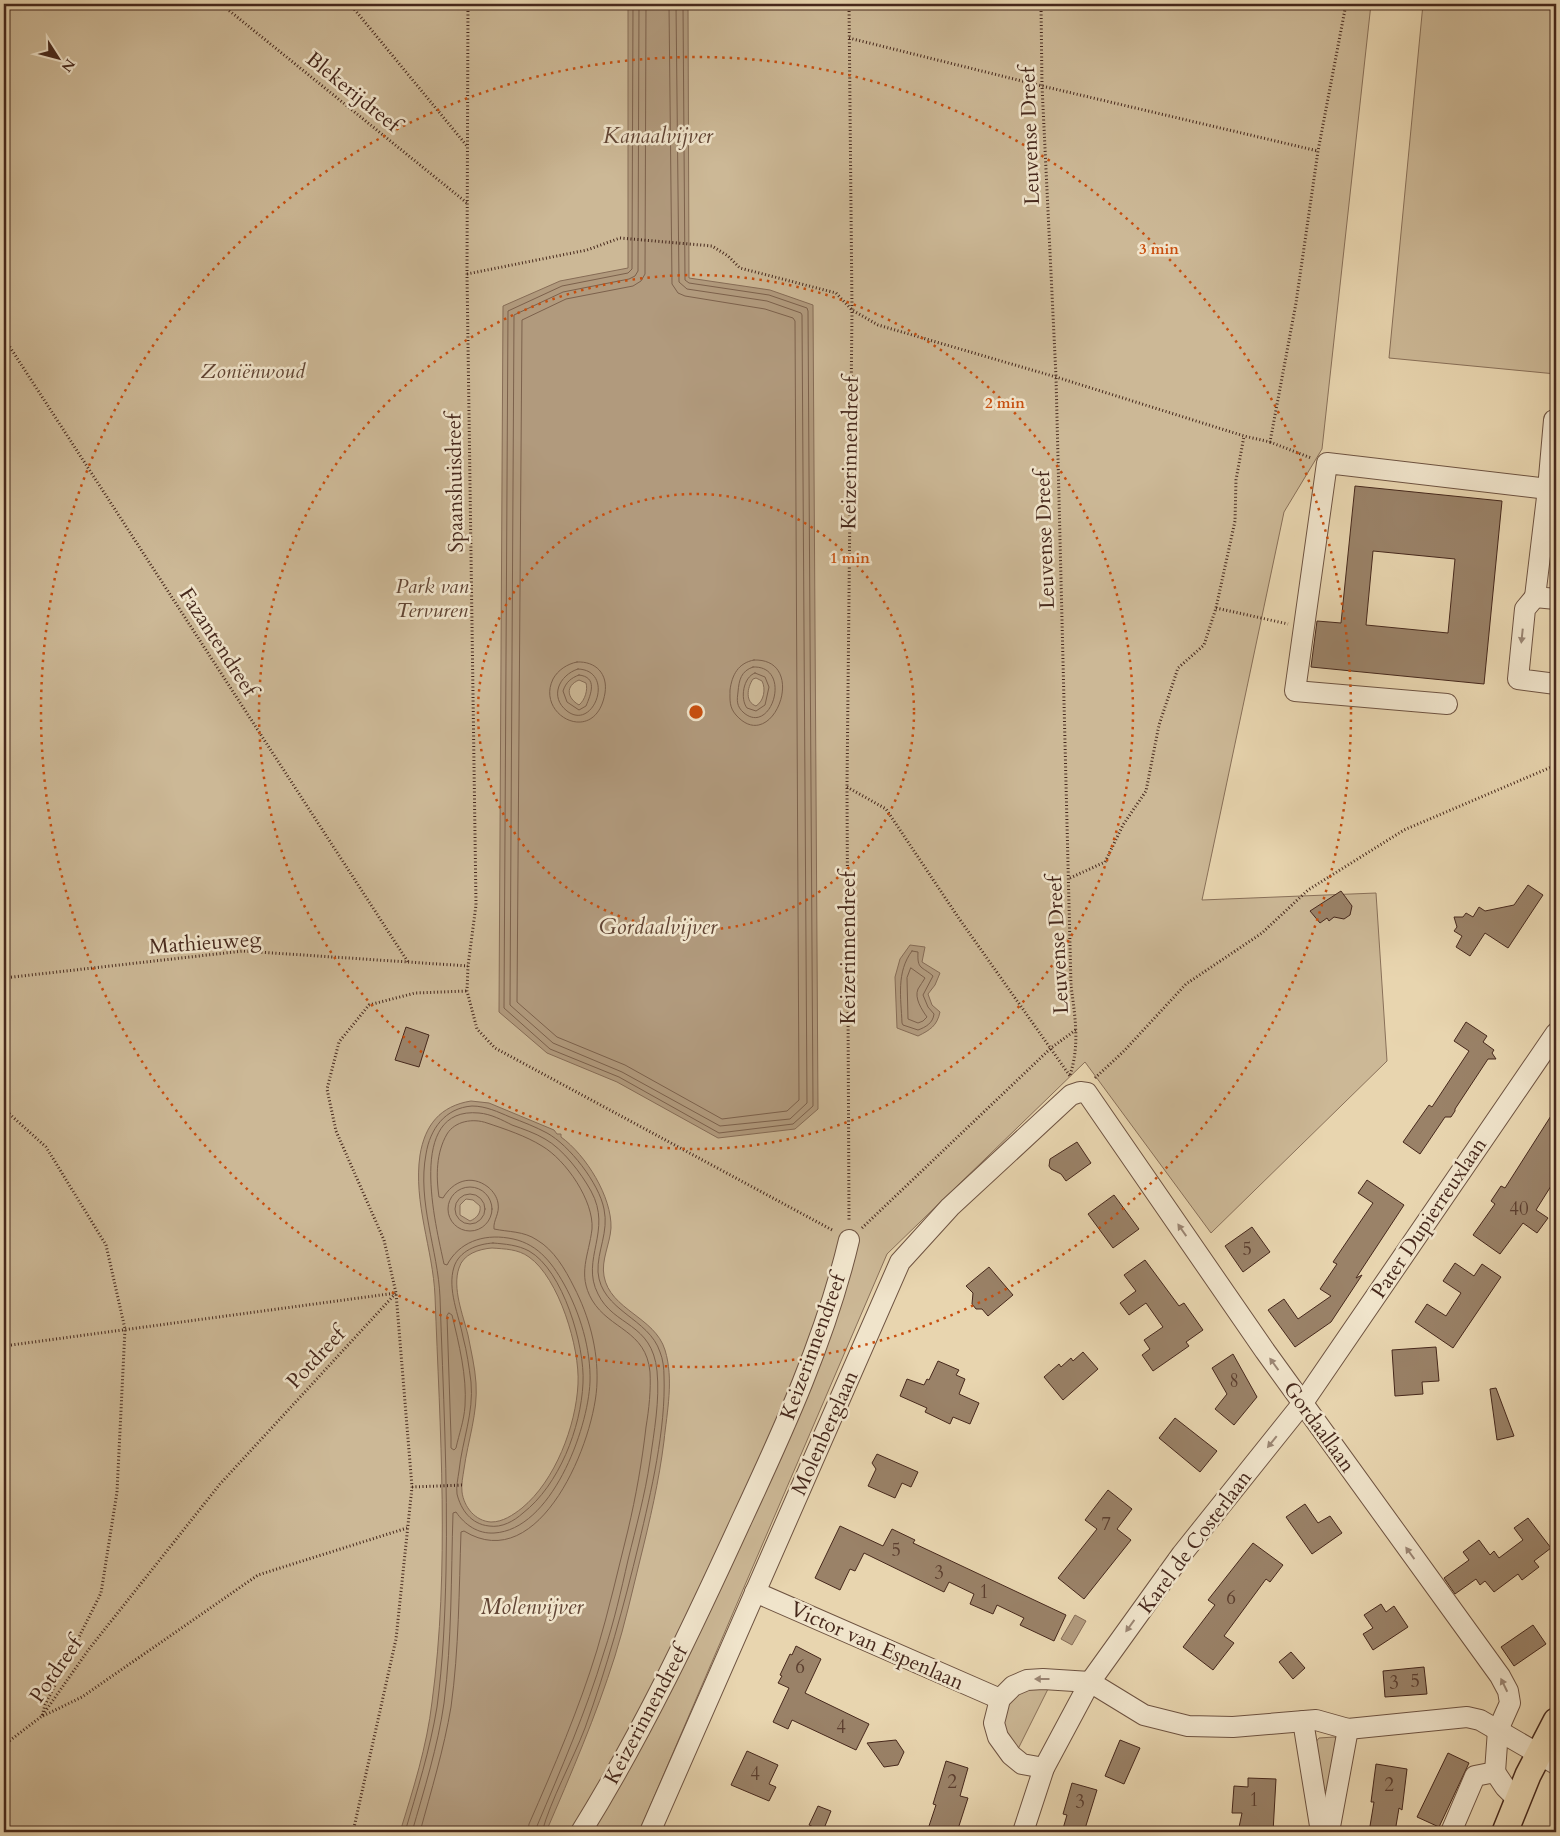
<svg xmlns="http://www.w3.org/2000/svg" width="1560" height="1836" viewBox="0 0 1560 1836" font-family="Cardo,serif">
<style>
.green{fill:#ccb896;stroke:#897059}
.water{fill:#b19a7d;stroke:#866c56;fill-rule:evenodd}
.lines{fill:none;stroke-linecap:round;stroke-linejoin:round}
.shore{stroke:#7c614c;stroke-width:1}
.building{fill:#9a8268;stroke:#46281c;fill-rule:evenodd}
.minor-casing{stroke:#6e5341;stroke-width:22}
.major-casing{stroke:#46281c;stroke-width:28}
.path{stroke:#46281c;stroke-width:3;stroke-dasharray:1 2.5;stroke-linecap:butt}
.minor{stroke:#f0e4cb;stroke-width:20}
.major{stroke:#e8d5af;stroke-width:25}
.oneway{fill:#9b8674}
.ring{fill:none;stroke:#c84f0f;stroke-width:2.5;stroke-dasharray:2.5 5}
.labels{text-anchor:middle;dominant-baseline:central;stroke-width:5;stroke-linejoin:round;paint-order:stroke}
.number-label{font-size:19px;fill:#5b3e2f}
.street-label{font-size:21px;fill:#46281c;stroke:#f0e4cb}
.park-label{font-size:21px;font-style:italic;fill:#614534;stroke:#f0e4cb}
.water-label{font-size:22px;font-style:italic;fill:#614434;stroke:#f0e4cb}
.centre{fill:#c84f0f;stroke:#f0e4cb;stroke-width:2.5}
.ring-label{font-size:15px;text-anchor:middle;font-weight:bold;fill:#c84f0f;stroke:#f0e4cb;stroke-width:5;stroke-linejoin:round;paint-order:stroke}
</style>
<rect width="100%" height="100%" fill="#e8d5af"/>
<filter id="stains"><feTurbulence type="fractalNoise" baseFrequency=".004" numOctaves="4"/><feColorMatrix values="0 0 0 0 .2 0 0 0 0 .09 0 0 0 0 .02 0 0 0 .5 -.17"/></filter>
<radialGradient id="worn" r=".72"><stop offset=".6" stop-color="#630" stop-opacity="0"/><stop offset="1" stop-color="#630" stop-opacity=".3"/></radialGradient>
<g class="green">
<path d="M4 4H1371L1322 449 1284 512 1202 900 1376 893 1387 1061 1211 1233 1085 1062 887 1254 639 1832H4Z"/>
<path d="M1423 4H1556V374L1389 358Z"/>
<path d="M1051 1683 1016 1753 1004 1732V1710L1010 1701 1025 1688Z"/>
<path d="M1334 1737 1336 1738 1329 1788 1323 1792 1315 1743 1319 1738Z"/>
</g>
<g class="water">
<path d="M628 4H688L689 278 770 290 813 305 818 1109 795 1129 718 1138 617 1082 547 1053 499 1012 503 306 560 281 628 268ZM756 678 762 681C766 689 764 701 756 706 745 702 747 688 753 679ZM579 680 586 683C588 690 585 700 579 705 567 698 565 686 579 680Z"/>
<path d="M910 945 925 947 922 962 940 973 935 985 928 994 932 1005 940 1012C937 1026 930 1030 918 1036L897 1028 895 977 900 959Z"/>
<path d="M471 1101 489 1103 554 1130 557 1134H561V1137C586 1155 612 1197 611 1228 610 1244 601 1260 604 1276 610 1310 655 1317 665 1350 674 1379 667 1412 664 1441 659 1481 650 1520 640 1560 632 1592 625 1624 615 1656 596 1716 571 1774 546 1832H400C413 1790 427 1746 432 1702 450 1569 440 1430 435 1296 433 1249 413 1203 420 1155 425 1125 440 1106 471 1101ZM466 1199 473 1200 480 1206C481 1213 477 1218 470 1221L460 1215V1205ZM492 1248C505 1249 518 1249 529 1257 559 1278 580 1348 578 1384 576 1426 555 1481 522 1508 513 1515 503 1522 491 1522 475 1521 464 1507 462 1492 461 1485 463 1476 464 1469 468 1440 478 1413 476 1383 475 1367 471 1351 468 1335 463 1315 452 1288 459 1268 463 1254 479 1249 492 1248Z"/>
<path d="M1075 1615 1086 1621 1072 1645 1061 1639Z"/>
</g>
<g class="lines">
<g class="shore">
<path d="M633 4 632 269 628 273 562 286 508 311 504 1008 550 1049 619 1077 719 1133 793 1124 813 1106 808 311 807 308 769 295 689 283 685 280 683 4"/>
<path d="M639 4 638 271 635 276 629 279 563 292 514 315 510 1005 553 1043 622 1072 720 1126 790 1119 807 1103 802 315 801 313 767 301 687 289 679 282 676 4"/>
<path d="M646 4 645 274 641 281 633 286 566 299 522 320 517 1002 557 1037 625 1065 722 1119 787 1111 799 1100 795 321 793 318 765 309 685 296 678 293 672 284 669 4"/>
<path d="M754 660C810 658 773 757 736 715 729 707 730 700 730 690 732 675 738 663 754 660Z"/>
<path d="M577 662C596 661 608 674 605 693 596 747 535 716 553 679 558 670 567 664 577 662Z"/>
<path d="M753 667C793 665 772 736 744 713 736 706 737 700 738 692 739 680 741 671 753 667Z"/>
<path d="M578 669C616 670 594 732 567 711 549 697 559 675 578 669Z"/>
<path d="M755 673 765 677 769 687 765 705 756 711 747 708C740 699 743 677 755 673Z"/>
<path d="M579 675C598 677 591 694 586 706L579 710 567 702 563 691C566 682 571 678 579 675Z"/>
<path d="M912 951 918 952C917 970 922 966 933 976L923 995 928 1007 934 1014C933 1023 926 1027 918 1030L903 1025 902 1023C901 998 896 972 912 951Z"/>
<path d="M911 968 925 978C923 982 920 985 918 989 914 998 922 1010 927 1017L923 1021 918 1023 908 1019 907 978Z"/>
<circle cx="470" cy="1209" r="22"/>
<circle cx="470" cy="1209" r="15"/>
<path d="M493 1243C505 1244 518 1245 529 1251 563 1270 585 1346 583 1383 581 1428 559 1485 523 1513 514 1521 502 1528 489 1526 471 1524 461 1510 457 1494 456 1487 458 1478 459 1471 462 1441 474 1413 471 1382 469 1367 467 1352 463 1337 459 1316 447 1289 454 1267 459 1251 477 1244 493 1243Z"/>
<path d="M449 1313 452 1315C459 1344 467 1376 465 1406 464 1421 459 1434 456 1448L454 1450 451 1448V1437L447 1316Z"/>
<path d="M405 1832C417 1791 430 1750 437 1707 443 1662 445 1616 446 1571 448 1480 443 1388 440 1297 438 1250 417 1202 426 1154 430 1129 445 1108 472 1106 486 1106 498 1112 510 1117 523 1122 536 1127 547 1133 569 1145 599 1183 604 1209 609 1232 597 1251 598 1272 601 1311 649 1318 660 1352 663 1359 664 1369 664 1376 666 1429 651 1492 639 1543 624 1606 607 1667 585 1728 572 1762 551 1799 542 1832"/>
<path d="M412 1832C424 1790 438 1746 444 1703 452 1640 451 1576 453 1513L456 1512C465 1525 478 1534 494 1533 551 1530 588 1430 590 1382 591 1349 580 1313 564 1284 551 1261 536 1242 508 1238 483 1234 459 1242 447 1265L444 1264C436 1226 405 1106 479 1113 491 1114 502 1120 512 1125 523 1129 535 1133 545 1139 563 1149 581 1173 591 1191 613 1231 580 1259 598 1294 614 1327 652 1322 657 1371 660 1400 654 1432 650 1461 645 1495 636 1527 628 1560 621 1591 614 1622 604 1652 586 1712 561 1769 537 1826L536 1832"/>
<path d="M420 1832C431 1791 444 1749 451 1707 459 1649 459 1590 461 1532L464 1531C540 1578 596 1439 597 1382 598 1349 589 1316 574 1287 565 1269 554 1250 537 1240 524 1231 508 1232 494 1229 493 1220 500 1214 498 1203 497 1197 493 1191 488 1187 471 1174 453 1181 443 1198L439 1197C436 1176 436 1153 447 1134 455 1121 473 1118 487 1123 505 1129 526 1136 542 1146 566 1160 594 1201 592 1229 589 1255 577 1274 592 1300 610 1330 646 1330 650 1372 651 1390 649 1409 646 1427 642 1462 636 1496 628 1530 618 1570 609 1610 597 1650 579 1709 554 1767 529 1824L528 1832"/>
</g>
</g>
<g class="building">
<path d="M1355 486 1502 501 1484 684 1311 667 1317 621 1341 623ZM1373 551 1455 559 1448 633 1366 625Z"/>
<path d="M1528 885 1543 895 1508 948 1485 933 1470 956 1456 947 1462 936 1454 931 1457 927 1454 917H1463L1466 913 1473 917 1479 907 1485 911 1514 905Z"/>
<path d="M1341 891 1352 906 1350 915 1344 919 1334 917 1329 921 1327 918 1320 923 1310 911Z"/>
<path d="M1466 1022 1487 1036 1483 1042 1494 1050 1492 1053 1496 1059H1488L1455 1109V1111L1451 1117H1445L1420 1154 1403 1142 1429 1105 1432 1107 1469 1051 1454 1041Z"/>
<path d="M406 1027 429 1035 419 1067 395 1060Z"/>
<path d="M1556 1108V1178L1536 1210 1548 1218 1537 1233 1523 1223 1500 1254 1473 1235 1495 1204 1491 1201 1501 1186 1505 1188Z"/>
<path d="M1077 1142 1091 1163 1066 1181 1061 1174 1051 1169 1049 1166 1050 1159Z"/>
<path d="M1367 1180 1404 1205 1356 1278 1362 1275 1331 1322 1295 1347 1268 1310 1284 1299 1298 1319 1331 1296 1320 1289 1337 1264 1333 1262 1373 1203 1358 1193Z"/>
<path d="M1114 1195 1139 1229 1113 1248 1088 1214Z"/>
<path d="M1252 1227 1270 1252 1243 1272 1225 1246Z"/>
<path d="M1145 1260 1179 1306 1184 1303 1203 1330 1186 1342 1189 1346 1153 1371 1142 1355 1150 1349 1144 1340 1163 1327 1146 1303 1129 1315 1120 1303 1136 1291 1124 1275Z"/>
<path d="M1455 1263 1474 1276 1482 1264 1501 1277 1453 1348 1415 1322 1427 1304 1446 1316 1461 1293 1443 1281Z"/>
<path d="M989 1267 1013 1295 988 1316 982 1309H976L972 1304 973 1293 966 1286Z"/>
<path d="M1436 1347 1439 1381 1422 1382 1423 1394 1395 1396 1392 1350Z"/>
<path d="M1083 1352 1098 1369 1063 1400 1044 1377 1059 1364 1061 1367 1071 1358 1073 1361Z"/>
<path d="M1233 1354 1257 1397 1234 1425 1215 1409 1227 1394 1212 1368Z"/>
<path d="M938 1361 959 1370 956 1375 965 1379 959 1394 979 1403 970 1424 953 1417 950 1424 925 1412 927 1408 900 1396 907 1379 924 1385 927 1379 929 1380Z"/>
<path d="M1496 1388 1514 1436 1497 1440 1490 1389Z"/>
<path d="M1175 1418 1217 1451 1200 1472 1159 1438Z"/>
<path d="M877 1454 918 1472 911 1487 902 1483 895 1498 868 1486 876 1469 872 1463Z"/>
<path d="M1108 1490 1132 1509 1117 1529 1131 1540 1084 1599 1058 1578 1097 1529 1085 1520Z"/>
<path d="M1305 1504 1318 1523 1330 1516 1342 1533 1312 1554 1286 1517Z"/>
<path d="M1528 1518 1551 1548 1534 1561 1539 1567 1522 1580 1518 1574 1494 1592 1485 1581 1480 1585 1476 1579 1455 1594 1444 1578 1469 1560 1463 1552 1479 1540 1490 1555 1494 1551 1499 1558 1523 1540 1514 1528Z"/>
<path d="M840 1526 883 1546 892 1529 915 1540 913 1543 1066 1615 1054 1641 1020 1625 1024 1618 997 1605 993 1614 970 1604 974 1594 949 1582 944 1592 864 1553 855 1571 850 1569 840 1590 815 1578Z"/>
<path d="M1253 1543 1283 1565 1270 1582 1266 1579 1224 1636 1234 1643 1213 1670 1183 1647 1215 1605 1208 1600Z"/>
<path d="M1381 1604 1386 1612 1394 1606 1408 1627 1373 1650 1363 1634 1373 1628 1364 1615Z"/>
<path d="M1533 1625 1546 1644 1514 1666 1501 1647Z"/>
<path d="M796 1646 821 1659 805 1693 869 1724 856 1750 792 1720 788 1729 773 1722 789 1688 778 1683 782 1676 780 1675 790 1654 792 1655Z"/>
<path d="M1291 1652 1305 1668 1293 1679 1279 1662Z"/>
<path d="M1424 1667 1427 1694 1385 1697 1383 1671Z"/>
<path d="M896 1740 904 1752 898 1765 884 1767 867 1743Z"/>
<path d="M1120 1740 1140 1748 1124 1784 1105 1776Z"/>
<path d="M747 1751 778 1765 769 1784 776 1787 769 1801 731 1785Z"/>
<path d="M1448 1753 1469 1763 1439 1827 1417 1817Z"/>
<path d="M946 1761 968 1768 960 1796 968 1798 957 1832H927L936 1805 933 1804Z"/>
<path d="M1376 1764 1407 1769 1402 1810 1399 1808 1395 1832H1369L1374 1802H1371Z"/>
<path d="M1248 1778 1276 1779 1273 1832H1238L1242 1813H1232L1234 1786 1248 1787Z"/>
<path d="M1072 1783 1097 1790 1084 1832H1062L1067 1815 1063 1814Z"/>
<path d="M818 1806 831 1811 823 1831 809 1825Z"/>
</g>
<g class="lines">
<defs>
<g id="minor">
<path d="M1554 420 1548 489 1535 597 1556 599"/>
<path d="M1535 597 1525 609 1518 679 1556 684"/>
<path d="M1447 704 1295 691 1327 463 1548 489"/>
<path d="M755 1592 1000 1699"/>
<path d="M1303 1721 1321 1832"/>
<path d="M1044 1768 1022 1764 1011 1755 998 1737 994 1723 1000 1699 1013 1686 1027 1680 1043 1679 1090 1682 1144 1715 1188 1726 1233 1727 1316 1720 1348 1729 1467 1717 1480 1720 1556 1764"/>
<path d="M581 1832C643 1732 693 1626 742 1519 784 1429 826 1337 849 1240"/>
<path d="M650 1832 900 1262 950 1207 1071 1095 1080 1092 1087 1093 1265 1351 1500 1676 1508 1691 1510 1703 1498 1730 1495 1772"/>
<path d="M1023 1832 1044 1768 1090 1682 1182 1554 1302 1404 1556 1033"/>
<path d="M1329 1832 1348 1729"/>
<path d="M1451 1832 1475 1776 1495 1772 1505 1787 1517 1799"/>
</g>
<path id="major" d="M1505 1832 1528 1775 1556 1721"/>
</defs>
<use href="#minor" class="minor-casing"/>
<use href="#major" class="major-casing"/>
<g class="path">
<path d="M221 4 467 203"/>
<path d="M350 4 467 146"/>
<path d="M468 4 467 274 476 905 468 966 467 991 477 1029 495 1048 834 1231"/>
<path d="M849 4 852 310 847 787 849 1222"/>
<path d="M1041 4 1042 86 1056 377 1071 986C1075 1016 1080 1045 1070 1075"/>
<path d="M849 38 1042 86 1318 151"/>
<path d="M467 274 587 250 620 238 712 246 728 256 740 268 836 293 852 310 878 325 1056 377 1244 436 1270 442 1296 303 1318 151 1346 4"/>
<path d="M4 338 408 962"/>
<path d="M1270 442 1311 458"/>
<path d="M1216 608 1288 624"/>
<path d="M847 787 886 809 958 917 1070 1076"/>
<path d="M1070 878 1105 862 1123 825 1146 791 1159 725 1178 668 1204 645 1216 608 1235 521 1236 480 1244 436"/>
<path d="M4 978 243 951 468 966"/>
<path d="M1095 1078 1124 1051 1186 984 1262 933 1308 890 1404 830 1556 765"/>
<path d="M4 1109 46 1147 106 1245 125 1329 117 1492 101 1593 45 1705 42 1716"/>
<path d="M862 1228 1051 1048 1077 1029"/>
<path d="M4 1346 396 1293"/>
<path d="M412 1487 464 1485"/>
<path d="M43 1716 82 1697 258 1575 407 1528"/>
<path d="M4 1745 42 1716 89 1649 220 1484 396 1293"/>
<path d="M353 1832 396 1639 412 1487 396 1293 384 1240 336 1131 327 1089 339 1042 369 1005 415 993 467 991"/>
</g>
<use href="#minor" class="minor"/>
<use href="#major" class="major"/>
</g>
<defs><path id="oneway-solid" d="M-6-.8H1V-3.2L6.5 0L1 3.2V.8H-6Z" transform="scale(1.25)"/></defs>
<g class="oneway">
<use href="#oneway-solid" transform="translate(1522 636) rotate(96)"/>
<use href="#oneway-solid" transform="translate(1182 1230) rotate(-125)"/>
<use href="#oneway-solid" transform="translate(1274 1364) rotate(-126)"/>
<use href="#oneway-solid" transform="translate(1272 1442) rotate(129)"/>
<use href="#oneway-solid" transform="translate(1410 1553) rotate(-126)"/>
<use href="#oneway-solid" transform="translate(1130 1626) rotate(126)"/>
<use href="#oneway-solid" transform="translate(1042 1679) rotate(-180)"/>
<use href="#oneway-solid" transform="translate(1504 1685) rotate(-116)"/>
</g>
<g class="ring">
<circle cx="696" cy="712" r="218"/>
<circle cx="696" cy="712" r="437"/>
<circle cx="696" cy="712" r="655"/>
</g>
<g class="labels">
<g class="number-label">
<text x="1519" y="1209">40</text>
<text x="1247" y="1249">5</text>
<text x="1234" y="1381">8</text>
<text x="1106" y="1524">7</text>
<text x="896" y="1550">5</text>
<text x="939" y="1573">3</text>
<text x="984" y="1592">1</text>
<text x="1231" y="1598">6</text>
<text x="800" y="1667">6</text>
<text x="1415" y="1681">5</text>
<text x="1394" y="1683">3</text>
<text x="841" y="1727">4</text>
<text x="755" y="1774">4</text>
<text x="952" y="1782">2</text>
<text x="1389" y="1785">2</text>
<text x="1254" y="1800">1</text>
<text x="1080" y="1802">3</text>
</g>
<g class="street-label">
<text transform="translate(353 92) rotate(39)">Blekerijdreef</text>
<text transform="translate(1030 136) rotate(-92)">Leuvense Dreef</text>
<text transform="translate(850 453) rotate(-89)">Keizerinnendreef</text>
<text transform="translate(455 483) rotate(-91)">Spaanshuisdreef</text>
<text transform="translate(1045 540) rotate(-92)">Leuvense Dreef</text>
<text transform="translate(218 642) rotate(57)">Fazantendreef</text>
<text transform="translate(205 943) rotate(-4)">Mathieuweg</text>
<text transform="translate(1058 945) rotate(-93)">Leuvense Dreef</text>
<text transform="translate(848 948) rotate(-90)">Keizerinnendreef</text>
<text transform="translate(1429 1218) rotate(-56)">Pater Dupierreuxlaan</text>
<text transform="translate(813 1347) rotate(-70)">Keizerinnendreef</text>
<text transform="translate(316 1358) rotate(-47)">Potdreef</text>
<text transform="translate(1319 1427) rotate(54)">Gordaallaan</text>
<text transform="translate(825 1433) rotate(-66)">Molenberglaan</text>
<text transform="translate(1195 1542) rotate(-53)">Karel de Costerlaan</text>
<text transform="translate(877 1646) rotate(24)">Victor van Espenlaan</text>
<text transform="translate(56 1670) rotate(-55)">Potdreef</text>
<text transform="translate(646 1715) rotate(-62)">Keizerinnendreef</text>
</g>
<g class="park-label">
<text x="253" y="371">Zoniënwoud</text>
<text x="432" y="586">Park van<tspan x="432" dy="24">Tervuren</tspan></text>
</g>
<g class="water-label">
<text x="658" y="136">Kanaalvijver</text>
<text x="658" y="927">Gordaalvijver</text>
<text x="532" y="1607">Molenvijver</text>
</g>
</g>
<circle cx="696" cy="712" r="8" class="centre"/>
<g class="ring-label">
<text x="1159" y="254">3 min</text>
<text x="1005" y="408">2 min</text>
<text x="850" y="563">1 min</text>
</g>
<rect width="1560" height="1836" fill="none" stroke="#e8d5af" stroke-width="20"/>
<rect x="5" y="5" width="1550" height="1826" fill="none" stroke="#46281c" stroke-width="2.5"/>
<rect x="10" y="10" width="1540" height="1816" fill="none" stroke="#46281c"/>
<g transform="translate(58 58) rotate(126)" stroke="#f0e4cb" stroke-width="4" paint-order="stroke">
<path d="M0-4L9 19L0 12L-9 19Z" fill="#46281c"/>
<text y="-8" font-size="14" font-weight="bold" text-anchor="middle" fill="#46281c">N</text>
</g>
<rect width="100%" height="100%" filter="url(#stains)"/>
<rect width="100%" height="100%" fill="url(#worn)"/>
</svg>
